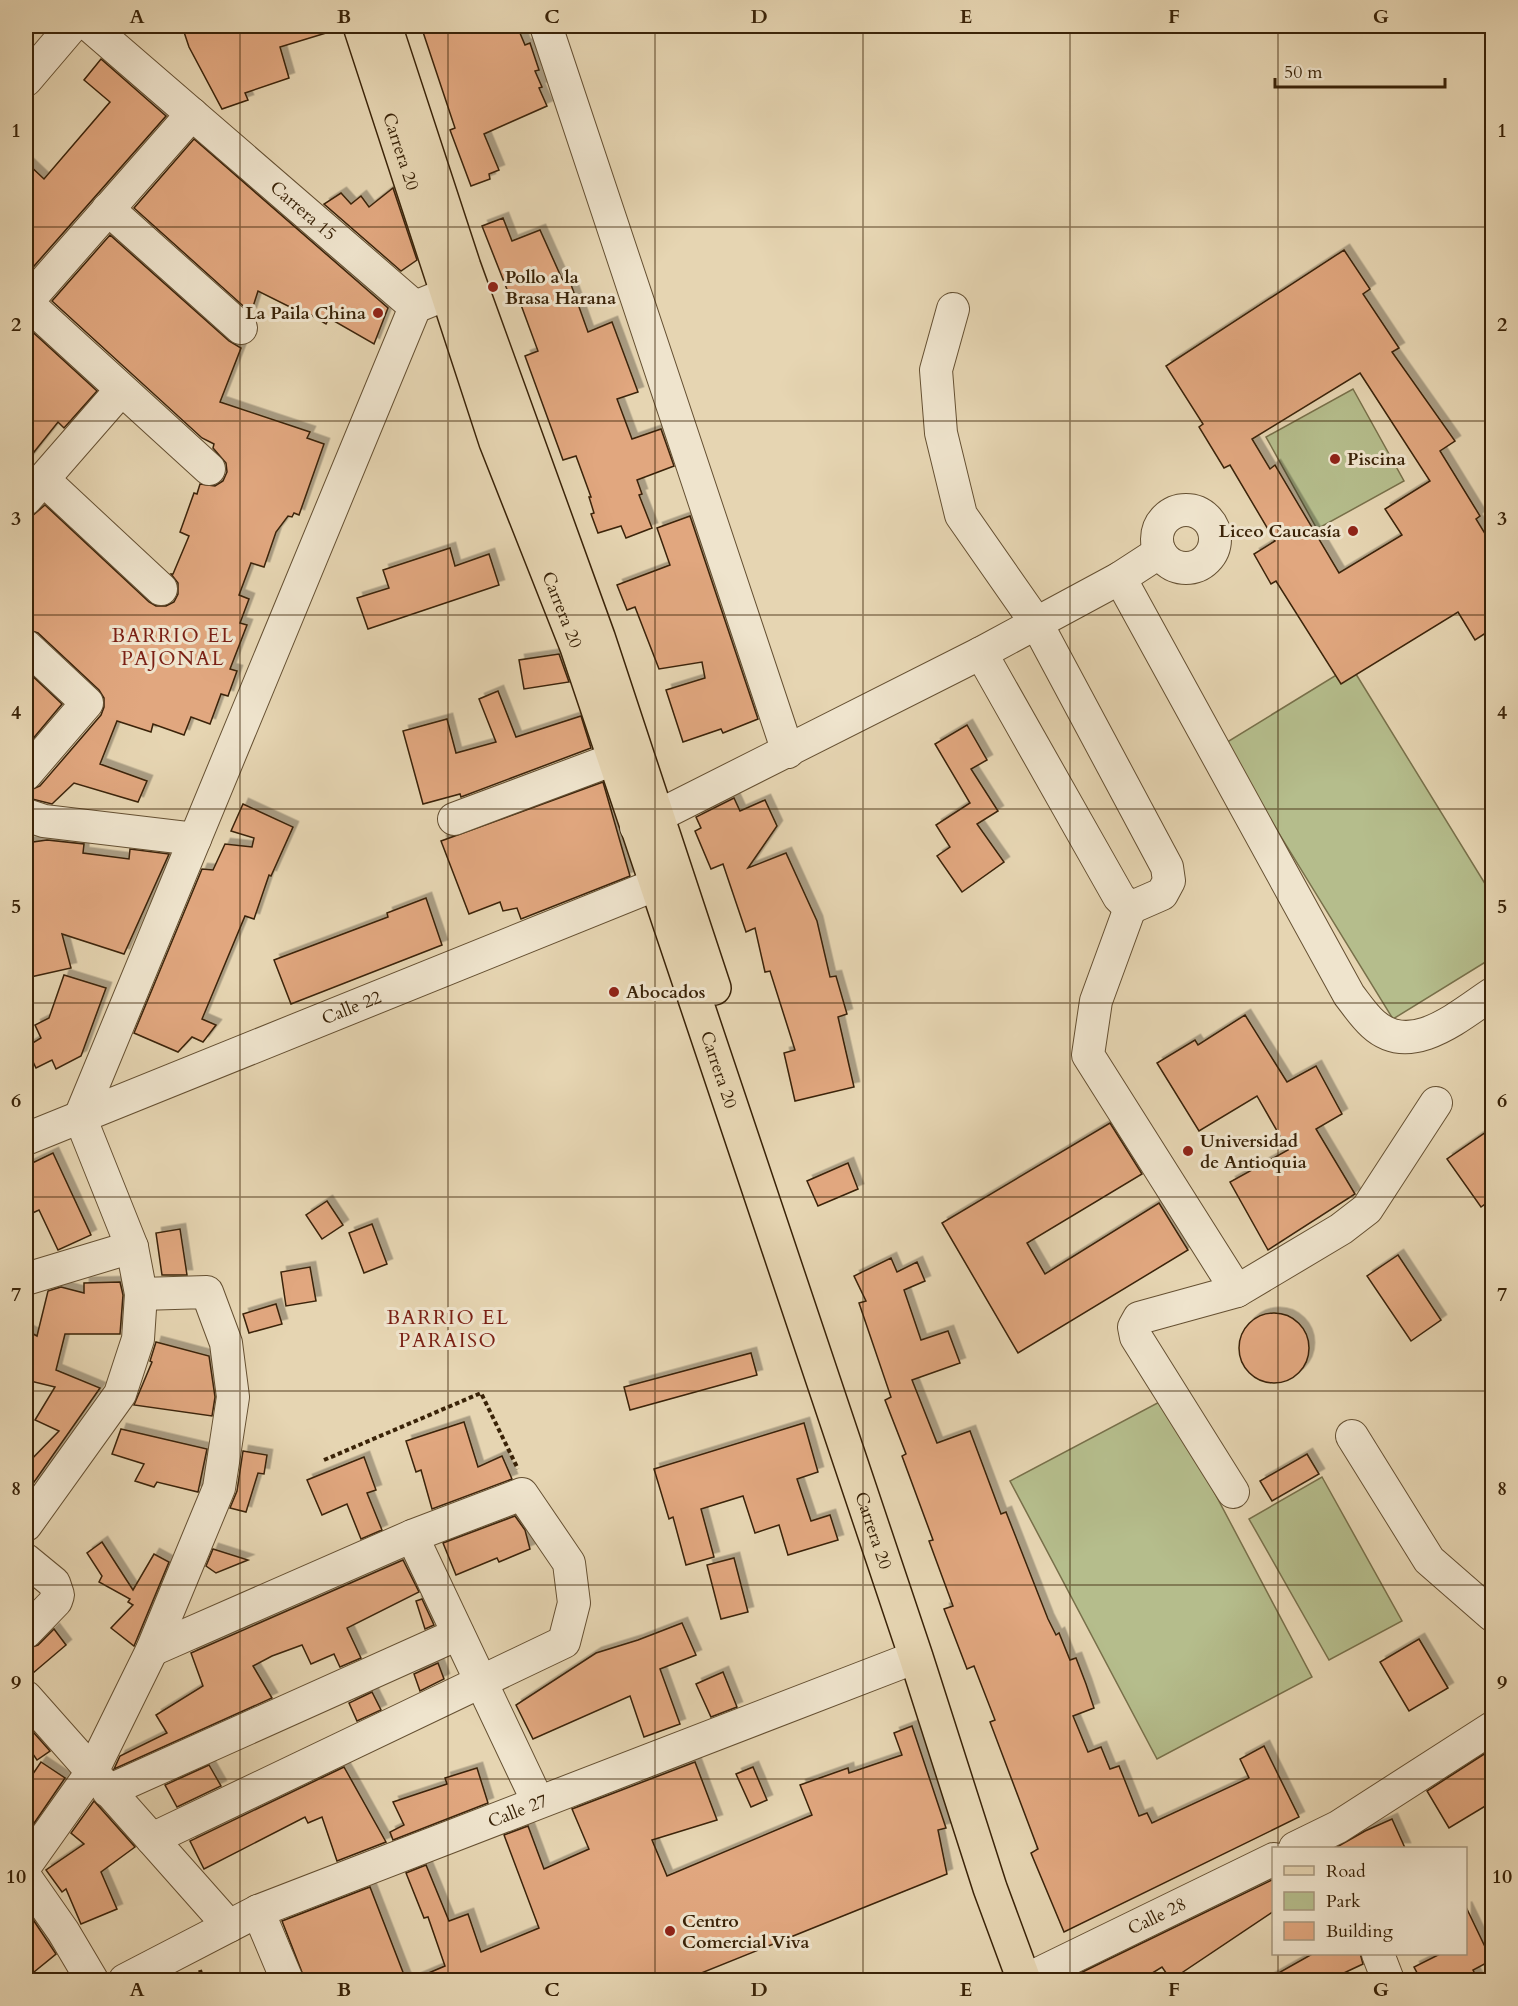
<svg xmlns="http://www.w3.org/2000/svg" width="1518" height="2006" viewBox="0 0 1518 2006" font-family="Cardo,serif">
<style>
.park{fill:#b5bd8c;stroke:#78704a;stroke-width:1.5}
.building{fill:#e1a77f;stroke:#3a2308;stroke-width:1.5;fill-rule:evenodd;filter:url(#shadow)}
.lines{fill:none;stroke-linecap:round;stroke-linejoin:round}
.minor-casing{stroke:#655032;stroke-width:34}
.major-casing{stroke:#3a2308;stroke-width:36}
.path{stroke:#3a2308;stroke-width:4;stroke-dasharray:4.5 3;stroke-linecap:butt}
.minor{stroke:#efe4cd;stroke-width:32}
.major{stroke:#e6d5b2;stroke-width:33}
.grid{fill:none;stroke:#3a2308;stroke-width:1.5;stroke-opacity:0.55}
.poi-dot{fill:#8f2418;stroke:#efe4cd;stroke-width:2}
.labels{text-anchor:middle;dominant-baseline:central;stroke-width:6;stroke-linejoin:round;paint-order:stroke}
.street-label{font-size:18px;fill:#3a2308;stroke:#efe4cd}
.poi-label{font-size:18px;font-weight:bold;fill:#3a2308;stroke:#efe4cd;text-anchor:start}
.neighbourhood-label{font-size:20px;letter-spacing:1.5px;fill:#7a1f14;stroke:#efe4cd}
.neatline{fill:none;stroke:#3a2308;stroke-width:2}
.grid-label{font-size:20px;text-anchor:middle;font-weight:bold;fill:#3a2308}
</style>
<defs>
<filter id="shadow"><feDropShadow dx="5.5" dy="-5.5" stdDeviation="0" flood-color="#0004"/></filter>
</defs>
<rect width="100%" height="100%" fill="#e6d5b2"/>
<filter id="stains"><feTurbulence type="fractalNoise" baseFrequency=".00333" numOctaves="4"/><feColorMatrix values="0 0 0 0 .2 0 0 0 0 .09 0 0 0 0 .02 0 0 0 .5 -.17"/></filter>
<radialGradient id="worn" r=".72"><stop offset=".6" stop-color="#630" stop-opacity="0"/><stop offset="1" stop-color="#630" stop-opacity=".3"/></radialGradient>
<g class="park">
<path d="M1353 389 1404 481 1317 529 1266 437Z"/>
<path d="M1351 666 1492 895V958L1393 1019 1224 744Z"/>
<path d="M1165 1399 1312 1677 1157 1759 1010 1481Z"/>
<path d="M1322 1477 1402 1621 1329 1660 1249 1519Z"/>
</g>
<g class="building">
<path d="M182 26H335L336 30 280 47 289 78 245 93 248 100 222 109 189 47Z"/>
<path d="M421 26H517L525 45 530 43 539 70 535 71 542 87 539 88 547 106 484 134 499 170 489 174 490 179 471 186 450 130 455 128Z"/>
<path d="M101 59 166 116 27 274 26 162 44 179 110 102 84 80Z"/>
<path d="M194 139 388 308 374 344 329 318 326 324 296 306 294 309 258 291 251 313 134 208Z"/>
<path d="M393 188 417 260 401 271 324 204 341 193 351 204 361 196 369 207Z"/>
<path d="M503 218 512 241 540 230 563 281 569 279 588 332 612 322 638 392 617 399 632 439 661 429 674 466 637 480 642 494 639 495 652 528 626 538 621 526 598 533 591 514 594 513 589 497H591L576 456 563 460 525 356 538 351 517 294 510 297 482 226Z"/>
<path d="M110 235 229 341 241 348 220 402 310 432 307 438 324 444 299 515 294 513 292 517 288 516 276 532 264 567 251 563 239 595 249 599 240 623 247 625 230 669 237 671 228 696 221 694 210 724 191 717 184 735 153 724 151 732 117 721 100 764 147 781 138 802 74 783 52 804 28 798 26 792 40 786 101 715 104 707V698L99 690 38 633 26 629V517L32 516 45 505 149 602 156 606H166L174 602 178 594V583L171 574H173L189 536 180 532 194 493 197 494 200 484 215 486 223 481 227 472 226 463 213 448 214 444 202 438 52 301Z"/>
<path d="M1344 250 1370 289 1363 294 1399 348 1392 352 1455 441 1440 451 1480 516 1476 519 1492 545V629L1475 640 1458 612 1341 684 1276 581 1271 584 1254 554 1275 541 1230 465 1224 468 1199 427 1203 424 1166 366ZM1360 373 1430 481 1385 509 1402 535 1339 573 1275 465 1270 469 1252 439Z"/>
<path d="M26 326 97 391 64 428 58 422 26 462Z"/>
<path d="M690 516 758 719 723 733 721 729 683 742 666 690 705 678 702 662 659 669 635 607 627 610 617 585 670 565 657 528Z"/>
<path d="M450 548 455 566 489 554 499 585 368 629 357 598 389 588 383 570Z"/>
<path d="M559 654 569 682 524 689 519 660Z"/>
<path d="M26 670 62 704 26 747Z"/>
<path d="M498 691 516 737 581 716 591 748 461 797 460 794 423 804 403 731 447 719 456 753 496 742 479 699Z"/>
<path d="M967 725 987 760 971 769 998 811 977 824 1004 862 962 892 937 856 950 847 936 825 970 803 935 744Z"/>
<path d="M603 782 630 876 521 919 517 908 503 911 500 902 469 914 441 841Z"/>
<path d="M734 798 740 811 765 800 777 826 748 868 786 853 817 921 830 977 836 976 847 1014 838 1017 854 1087 795 1101 784 1053 795 1050 770 971 765 972 755 928 746 932 723 864 711 869 695 831 701 828 696 817Z"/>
<path d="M243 804 293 827 271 876 269 875 254 919 245 916 202 1019 216 1025 203 1042 192 1037 178 1052 134 1033 202 869 213 870 225 844 252 847 254 838 231 831Z"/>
<path d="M47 840 84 844 83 853 129 859 130 849 169 854 124 954 62 934 71 968 26 978V843Z"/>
<path d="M426 898 442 945 291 1004 274 960 388 917 387 913Z"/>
<path d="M64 975 106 988 81 1056 56 1069 52 1060 36 1068 26 1047 41 1038 35 1025 49 1018Z"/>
<path d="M1245 1015 1287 1082 1316 1066 1342 1114 1316 1129 1355 1194 1268 1250 1230 1182 1288 1150 1257 1096 1199 1131 1157 1063 1195 1040 1198 1045Z"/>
<path d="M1110 1123 1142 1174 1027 1243 1045 1274 1159 1203 1188 1250 1018 1353 942 1223Z"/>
<path d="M1492 1128V1199L1481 1207 1447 1159Z"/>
<path d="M53 1153 91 1235 58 1250 39 1210 26 1216V1166Z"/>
<path d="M848 1163 858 1189 818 1206 807 1181Z"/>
<path d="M327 1201 343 1225 322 1239 306 1215Z"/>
<path d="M372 1224 387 1264 364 1273 349 1233Z"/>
<path d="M180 1229 187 1275H162L156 1233Z"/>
<path d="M1398 1255 1441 1320 1411 1341 1367 1276Z"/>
<path d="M891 1258 897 1272 917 1262 925 1281 904 1290 921 1340 948 1331 960 1363 912 1380 937 1443 970 1431 1001 1514 1006 1512 1048 1619 1056 1635 1059 1633 1070 1660 1076 1658 1086 1684 1094 1708 1073 1716 1088 1752 1101 1747 1110 1769 1119 1766 1139 1816 1147 1813 1152 1823 1249 1778 1240 1759 1264 1746 1299 1817 1064 1932 1031 1853 1038 1849 990 1722 995 1720 974 1666 967 1669 944 1609 953 1606 929 1541 933 1540 902 1456 906 1454 885 1400 891 1397 859 1303 866 1301 854 1276Z"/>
<path d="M310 1267 316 1301 286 1306 281 1272Z"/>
<path d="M120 1282 123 1295 120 1334H65L56 1370 100 1388 32 1485 26 1481V1465L59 1431 35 1420 55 1387 26 1380V1330L37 1336 48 1291 61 1287 84 1293V1283Z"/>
<path d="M276 1304 282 1324 249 1333 243 1314Z"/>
<circle cx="1274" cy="1348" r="35"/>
<path d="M156 1342 209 1356 215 1397 212 1416 134 1405 152 1362 150 1361Z"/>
<path d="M751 1353 757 1375 630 1410 624 1387Z"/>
<path d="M464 1422 478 1467 502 1456 512 1479 432 1509 421 1470 416 1472 406 1441Z"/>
<path d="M804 1423 818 1472 797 1479 811 1521 830 1515 838 1540 788 1555 779 1525 755 1533 743 1496 701 1509 714 1557 686 1565 673 1517 669 1519 654 1469Z"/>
<path d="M121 1429 207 1449 198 1492 157 1482 154 1487 135 1481 144 1464 112 1454Z"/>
<path d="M243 1451 267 1455 264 1474 258 1473 246 1512 230 1508 237 1491Z"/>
<path d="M1307 1454 1319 1474 1272 1501 1260 1481Z"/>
<path d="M364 1457 376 1490 367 1493 382 1530 361 1539 347 1504 322 1515 307 1480Z"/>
<path d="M515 1516 525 1530 530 1549 499 1562 497 1558 456 1575 443 1543Z"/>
<path d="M102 1542 133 1590 154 1554 169 1562 134 1646 111 1628 133 1605 128 1602 130 1599 99 1582 102 1576 87 1553Z"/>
<path d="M213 1549 248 1560 216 1573 206 1566Z"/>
<path d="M734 1558 748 1612 721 1619 707 1565Z"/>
<path d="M403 1560 419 1592 347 1628 361 1658 340 1667 334 1654 311 1664 302 1645 272 1656 253 1666 272 1698 114 1769 120 1756 167 1733 156 1715 203 1686 191 1653Z"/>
<path d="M422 1599 434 1625 425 1629 416 1601Z"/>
<path d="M682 1623 696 1655 660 1669 680 1724 644 1737 630 1696 533 1739 516 1705 596 1653 638 1640Z"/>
<path d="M54 1629 66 1645 26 1679V1649L38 1645Z"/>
<path d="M1419 1639 1448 1688 1409 1711 1380 1662Z"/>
<path d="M438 1663 444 1679 420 1691 414 1674Z"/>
<path d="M723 1672 737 1707 711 1717 696 1684Z"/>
<path d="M372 1692 381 1710 357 1721 349 1703Z"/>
<path d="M26 1724 50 1751 37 1760 26 1744Z"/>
<path d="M912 1726 946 1828 938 1830 947 1874 684 1980H412L445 1966 428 1917 424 1918 406 1873 426 1865 449 1921 468 1914 481 1952 539 1928 504 1835 528 1826 544 1869 589 1849 572 1809 695 1762 717 1820 652 1840 667 1876 812 1815 800 1785 848 1768 849 1773 902 1755 894 1733Z"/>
<path d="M1492 1749V1802L1449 1828 1427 1791Z"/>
<path d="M41 1762 65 1778 26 1835V1784Z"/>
<path d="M209 1765 221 1786 177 1807 165 1785Z"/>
<path d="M344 1767 386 1842 337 1861 322 1817 308 1823 305 1817 204 1869 190 1841Z"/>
<path d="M753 1767 767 1800 751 1807 736 1774Z"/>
<path d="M477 1768 488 1803 393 1840 390 1832 404 1825 393 1802 447 1784 445 1778Z"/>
<path d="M94 1801 135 1847 101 1872 117 1909 81 1924 66 1889 62 1892 46 1870 84 1844 71 1833Z"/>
<path d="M1392 1819 1405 1848H1335L1365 1831Z"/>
<path d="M1274 1879V1911L1171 1980 1162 1967 1141 1980H1136L1133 1974 1119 1980H1066Z"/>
<path d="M370 1887 406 1980H325L323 1974 305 1980 282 1921Z"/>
<path d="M1466 1907 1488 1953H1492V1960L1473 1970 1478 1980H1421L1414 1967 1442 1953H1466Z"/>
<path d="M26 1909 56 1954 34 1972 26 1962Z"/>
<path d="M1314 1953H1360L1363 1964 1329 1980H1266Z"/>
</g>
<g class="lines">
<defs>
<g id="minor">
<path id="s1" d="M90 26 415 307"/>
<path d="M546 26 788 752"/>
<path d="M26 80 72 26"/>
<path d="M108 209 241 328"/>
<path d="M26 302 209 469"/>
<path d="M26 303 192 114"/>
<path d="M953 309 936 370 941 433 961 515 1037 624 1167 867 1169 881 1162 894 1130 908 1119 897 981 653"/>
<path d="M44 480 161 589"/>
<path d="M26 499 121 390"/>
<circle cx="1186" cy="539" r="29"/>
<path d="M1120 578 1349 995C1356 1004 1364 1016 1373 1024 1411 1059 1460 1015 1492 994"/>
<path d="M26 646 87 703 26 774"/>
<path d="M26 815 44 821 195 839"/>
<path d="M454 819 614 759"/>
<path d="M636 827 981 653 1120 578 1160 552"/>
<path d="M1130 908 1096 1001 1088 1055 1237 1291"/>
<path id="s2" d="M26 1139 677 876"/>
<path d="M26 1279 132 1247"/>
<path d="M1352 1436 1429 1560 1492 1615"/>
<path d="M1233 1492 1136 1337 1134 1327 1139 1318 1237 1291 1341 1229 1367 1209 1436 1103"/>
<path d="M26 1525 120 1394 138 1339 141 1294 132 1247 80 1117 415 307 447 294"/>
<path d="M412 1536 538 1802"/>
<path d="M26 1560 54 1583 58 1595 56 1601 26 1632"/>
<path d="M26 1697 229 1926"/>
<path d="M108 1791 458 1634"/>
<path d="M152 1839 564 1642 574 1603 569 1563 522 1494 412 1536 152 1650"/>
<path d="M1295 1848 1338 1827 1492 1728"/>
<path d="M26 1865 92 1772 152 1650 219 1488 233 1397 226 1343 207 1292 141 1294"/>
<path d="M26 1878 63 1931 92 1980"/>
<path d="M258 1911 287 1980"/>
<path d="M1378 1954 1388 1980"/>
<path id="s3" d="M1040 1973 1274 1859"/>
<path id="s4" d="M125 1980 258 1911 916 1657"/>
</g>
<g id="major">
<path id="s5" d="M360 26 496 442 577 647 916 1657 990 1888 1024 1980"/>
<path d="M385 26 464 267 598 637 714 988"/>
</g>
</defs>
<use href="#minor" class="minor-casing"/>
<use href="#major" class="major-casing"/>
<g class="path">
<path d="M324 1460 481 1393 518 1469"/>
<path d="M200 1970 203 1980"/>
</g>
<use href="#minor" class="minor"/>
<use href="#major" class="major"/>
</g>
<path class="grid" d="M240 26V1980M448 26V1980M655 26V1980M863 26V1980M1070 26V1980M1278 26V1848M26 227H1492M26 421H1492M26 615H1492M26 809H1492M26 1003H1492M26 1197H1492M26 1391H1492M26 1585H1492M26 1779H1492M1278 1954V1980"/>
<g class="poi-dot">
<circle cx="493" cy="287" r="6"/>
<circle cx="378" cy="313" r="6"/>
<circle cx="1335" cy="459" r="6"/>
<circle cx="1353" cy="531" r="6"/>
<circle cx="614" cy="992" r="6"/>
<circle cx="1188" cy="1151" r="6"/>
<circle cx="670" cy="1931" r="6"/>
</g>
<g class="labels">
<g class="street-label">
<text stroke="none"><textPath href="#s5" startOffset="132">Carrera 20</textPath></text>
<text stroke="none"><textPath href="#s1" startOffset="282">Carrera 15</textPath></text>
<text stroke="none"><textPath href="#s5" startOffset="618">Carrera 20</textPath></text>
<text stroke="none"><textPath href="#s2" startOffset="351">Calle 22</textPath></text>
<text stroke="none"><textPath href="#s5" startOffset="1104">Carrera 20</textPath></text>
<text stroke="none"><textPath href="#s5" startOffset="1590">Carrera 20</textPath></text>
<text stroke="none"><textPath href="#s4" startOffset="428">Calle 27</textPath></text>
<text stroke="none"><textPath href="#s3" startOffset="130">Calle 28</textPath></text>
</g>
<g class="poi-label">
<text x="505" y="277">Pollo a la<tspan x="505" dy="21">Brasa Harana</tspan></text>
<text x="366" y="313" text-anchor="end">La Paila China</text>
<text x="1347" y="459">Piscina</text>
<text x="1341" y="531" text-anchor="end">Liceo Caucasía</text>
<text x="626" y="992">Abocados</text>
<text x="1200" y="1141">Universidad<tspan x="1200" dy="21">de Antioquia</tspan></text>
<text x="682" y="1921">Centro<tspan x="682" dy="21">Comercial Viva</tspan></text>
</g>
<g class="neighbourhood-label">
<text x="173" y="635">BARRIO EL<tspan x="173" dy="23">PAJONAL</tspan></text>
<text x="448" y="1317">BARRIO EL<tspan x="448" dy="23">PARAISO</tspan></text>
</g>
</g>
<rect width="1518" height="2006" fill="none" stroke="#e6d5b2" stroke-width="66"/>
<rect x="1272" y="1847" width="195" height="108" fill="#efe4cd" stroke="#a7977e" stroke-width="1.5"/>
<rect x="1284" y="1866" width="30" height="9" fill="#e6d5b2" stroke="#a7977e" stroke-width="1.5"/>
<text x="1326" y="1877" font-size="18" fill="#3a2308">Road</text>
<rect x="1284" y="1892" width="30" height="18" fill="#b5bd8c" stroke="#a7977e" stroke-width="1.5"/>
<text x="1326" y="1907" font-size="18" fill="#3a2308">Park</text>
<rect x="1284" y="1922" width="30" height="18" fill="#e1a77f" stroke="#a7977e" stroke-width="1.5"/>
<text x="1326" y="1937" font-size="18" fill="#3a2308">Building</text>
<path d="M1275 78v9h170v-9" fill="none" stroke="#3a2308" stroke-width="3"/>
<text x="1284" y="78" font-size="18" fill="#3a2308" stroke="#efe4cd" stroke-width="4.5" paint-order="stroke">50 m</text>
<rect x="33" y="33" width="1452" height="1940" class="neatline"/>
<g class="grid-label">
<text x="137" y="23">A</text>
<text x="344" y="23">B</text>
<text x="552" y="23">C</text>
<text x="759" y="23">D</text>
<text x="966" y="23">E</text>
<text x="1174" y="23">F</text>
<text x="1381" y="23">G</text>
<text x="16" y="137">1</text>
<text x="1502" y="137">1</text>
<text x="16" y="331">2</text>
<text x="1502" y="331">2</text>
<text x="16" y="525">3</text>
<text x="1502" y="525">3</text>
<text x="16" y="719">4</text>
<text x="1502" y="719">4</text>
<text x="16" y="913">5</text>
<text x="1502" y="913">5</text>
<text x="16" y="1107">6</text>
<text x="1502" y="1107">6</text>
<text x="16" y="1301">7</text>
<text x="1502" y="1301">7</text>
<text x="16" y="1495">8</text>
<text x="1502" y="1495">8</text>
<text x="16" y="1689">9</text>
<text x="1502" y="1689">9</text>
<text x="16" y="1883">10</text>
<text x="1502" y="1883">10</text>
<text x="137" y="1996">A</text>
<text x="344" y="1996">B</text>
<text x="552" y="1996">C</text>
<text x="759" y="1996">D</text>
<text x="966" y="1996">E</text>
<text x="1174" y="1996">F</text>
<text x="1381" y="1996">G</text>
</g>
<rect width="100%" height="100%" filter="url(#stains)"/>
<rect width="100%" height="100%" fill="url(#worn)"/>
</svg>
